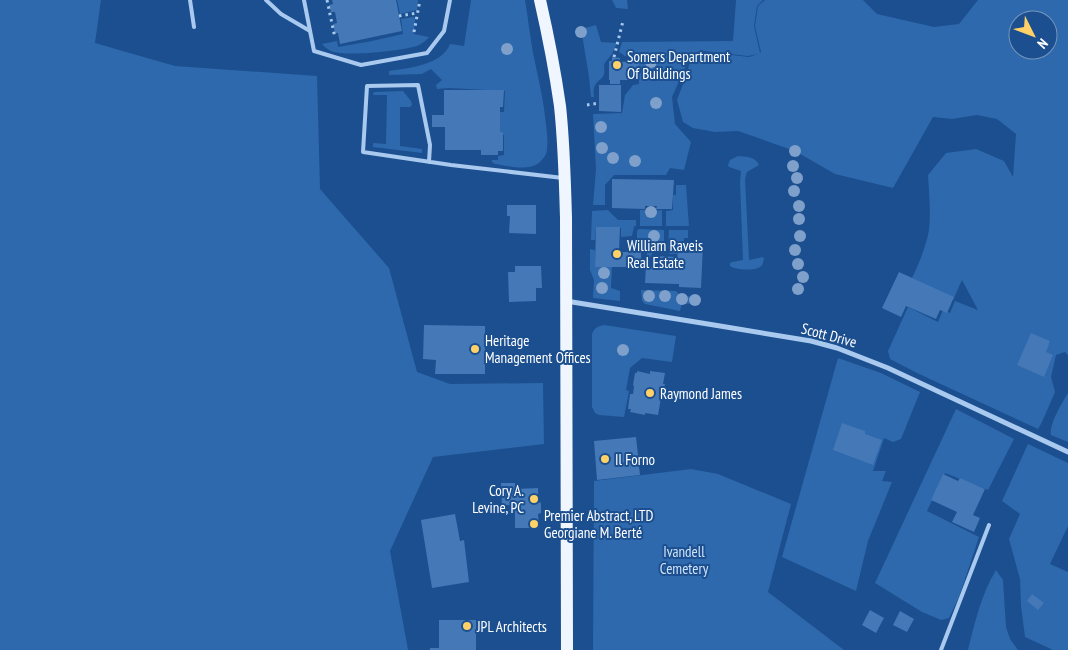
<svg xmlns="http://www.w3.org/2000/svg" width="1068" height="650" viewBox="0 0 1068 650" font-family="'PT Sans Narrow',sans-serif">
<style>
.green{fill:#2e69ad;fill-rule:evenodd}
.building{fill:#4478b7}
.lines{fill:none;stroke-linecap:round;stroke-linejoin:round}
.path{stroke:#a9c9ee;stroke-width:3;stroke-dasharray:2.5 4;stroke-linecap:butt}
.lane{stroke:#a9c9ee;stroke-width:4}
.street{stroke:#a9c9ee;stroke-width:5}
.primary{stroke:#f0f6ff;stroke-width:12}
.tree{fill:#7ea0ca}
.poi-dot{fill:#ffd166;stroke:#1b4f8f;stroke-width:2}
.labels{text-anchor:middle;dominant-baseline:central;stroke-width:4;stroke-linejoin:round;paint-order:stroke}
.poi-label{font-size:15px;fill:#fff;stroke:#1b4f8f;text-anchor:start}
.street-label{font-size:15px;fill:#fff;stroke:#1b4f8f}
.park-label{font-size:15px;fill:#cfe3fa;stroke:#1b4f8f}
</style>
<rect width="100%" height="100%" fill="#1b4f8f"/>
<g class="green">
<path d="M0 0H101L95 43 175 66 317 76 320 189 389 268 417 372 450 384 543 383 544 444 433 457 390 551 408 650H0Z"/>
<path d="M397 0H418L417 10 400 14Z"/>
<path d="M471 0H525C528 18 530 36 533 53 538 77 544 101 546 125 547 133 548 141 547 149 547 154 544 158 540 162 528 172 509 166 495 164L492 162V160H498V156L504 155V135H499V112H504L505 91 449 88 437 89 436 85 442 80 431 69 422 74 389 75V71C409 68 442 65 450 44L464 46Z"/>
<path d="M612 0H627L628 9 616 8Z"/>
<path d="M736 0H763L757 6 754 26 760 53 761 52 755 26 758 6 765 0H863L877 14 934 27 959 24 978 0H1068V355L1065 352 1056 355 1051 377 1055 392 1042 422 1038 429 917 373 890 359 888 351 908 307 938 322 943 310 950 313 955 301 978 310 962 280 953 300 912 278C918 266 927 244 929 230 931 212 929 194 928 175L946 153 976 149 1004 161 1013 177 1016 134 997 119 977 115 952 119 933 117 893 188 835 174 795 151 738 131 715 132 693 128 683 122 677 100 686 76 690 61 705 52 749 57 758 54 748 56 704 51 689 59 672 97 675 124 691 142 684 170 670 168 666 175H614L605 185V205H593L596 169 593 114 622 113 625 95 633 85 639 84V58L625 56 619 52 622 42 733 41ZM1018 20H1048V50H1018Z"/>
<path d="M414 17 415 20 414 34 429 37C425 42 419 46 413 47 397 51 345 57 331 51 328 49 324 47 322 44L337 41 338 47 372 41 403 34 401 19Z"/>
<path d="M596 25 601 42 617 43 612 54 604 64C606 83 599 75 594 88 593 90 594 94 594 97H591L589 77 582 34 585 28Z"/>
<path d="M403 91 411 101 412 105 410 107H400V146L422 149V153L373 147V143L386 144 387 95H373L374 92Z"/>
<path d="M738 156C746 157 755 156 759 165L747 172 745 179 749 260 763 257 764 259C763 263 763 265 760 267 754 271 735 270 730 266V263L732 262 743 260 740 182 741 171 729 167 728 165 730 160Z"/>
<path d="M676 185H686L689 226H666V211L673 210V195H676Z"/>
<path d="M646 208H655V211L662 210V226H640V210H646Z"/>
<path d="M608 210 618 220H636V226H634L632 236 621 237V228L596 227 595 240H591L592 211Z"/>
<path d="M639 229 664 230V241L659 242 648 261 647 260V243L637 242V231Z"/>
<path d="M669 230H688V238H684L683 250H678L677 254H669L670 249H668Z"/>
<path d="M590 249 595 250V267H612L611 288 620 291V301L593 298 594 280 590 270Z"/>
<path d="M641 290 676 291 681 296 700 297 698 305 682 303 680 311 645 304 642 301Z"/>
<path d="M604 325 676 336 672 362 642 358 630 368 626 390 629 391 624 417 599 415 595 413 592 407V334C594 328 598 326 604 325Z"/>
<path d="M838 358 881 373 920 392 901 439 893 442 884 438 873 471H886L882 481 892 482 868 541 856 591 782 557Z"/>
<path d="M1068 393V442L1051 435C1049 424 1062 403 1068 393Z"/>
<path d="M956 409 1014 439 988 490 945 473 927 511 979 537 959 597 949 618 941 620 922 612 875 583Z"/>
<path d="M1028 444 1068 463V526L1050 564 1068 572V650H1053L1025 637 1021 606 1020 579 1009 539 1020 514 1002 501Z"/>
<path d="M691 469 718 474 791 504 768 592 844 650H593L594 481Z"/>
<path d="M996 570 1003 580 1006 627 1010 639 1018 650H968C975 622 981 595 996 570Z"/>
</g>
<g class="building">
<path d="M332 0H396L402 31 340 44 338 33H335L333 24 337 23 335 12H331L329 5 333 4Z"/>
<path d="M612 57 620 58V62L639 61V80H620V84H610V80H609V61H612Z"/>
<path d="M599 85H621V112L599 111Z"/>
<path d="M444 90H504L503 107H500V132H503V151H498V155H481V150H445V127H432V115H444Z"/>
<path d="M612 179 674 180 672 209H656L657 206H645V209L612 208Z"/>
<path d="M507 205H536V234L509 233 510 216H507Z"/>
<path d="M596 227H620L619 252H641V267H595Z"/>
<path d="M689 244 703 245 701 288 679 287V284H677L645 283 646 267 657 268 658 256 677 257 678 252 689 253Z"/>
<path d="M515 266H541L542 288H536V301L509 302 508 272H515Z"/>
<path d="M899 272 954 297 947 313 940 310 936 319 906 306 901 317 882 308Z"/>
<path d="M424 325 485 326V374H435L436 360 423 359Z"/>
<path d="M1031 333 1050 341 1046 352 1053 355 1044 377 1017 365Z"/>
<path d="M637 371 650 374V371L665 373 663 384H665L663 392H662L658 415 645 413V415L630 412 631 409H628L630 394H633L634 386 633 385 635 373H637Z"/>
<path d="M842 423 865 431V434L882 440 873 465 833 450Z"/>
<path d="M636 437 638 455H642L643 466H639L640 475 597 480 594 441Z"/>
<path d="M943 474 958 481 960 478 985 489 973 515 980 518 974 532 952 522 957 512 931 500Z"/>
<path d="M501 483H515V489L538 488V502L541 503V513L538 514 539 528H515V505H502Z"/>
<path d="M455 514 460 541 464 540 469 582 432 588 421 520Z"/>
<path d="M1032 594 1044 603 1038 610 1027 601Z"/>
<path d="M870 610 884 618 876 633 862 625Z"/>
<path d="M900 611 914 619 907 632 893 625Z"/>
<path d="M439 620H476V650H430V648H439Z"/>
</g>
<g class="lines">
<g class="path">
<path d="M327 0 335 38"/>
<path d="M399 16 417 13"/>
<path d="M414 32 420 0"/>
<path d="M614 57 623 21"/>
<path d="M587 105 599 103"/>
</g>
<g class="lane">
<path d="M190 0 194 27"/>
<path d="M266 0 281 14 310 31"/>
<path d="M304 0 314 51 361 65 427 53 444 31 450 0"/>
<path d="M429 162 430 145 418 85 367 86 363 152 451 165 563 178"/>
<path d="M941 650 989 525"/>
</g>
<path class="street" d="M566 301 714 325 811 341 837 348 888 368 1068 452"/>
<path class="primary" d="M540 0C548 35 555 71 560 106 564 143 565 181 566 218L567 650"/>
</g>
<g class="tree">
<circle cx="581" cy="32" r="6"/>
<circle cx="507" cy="49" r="6"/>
<circle cx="651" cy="62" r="6"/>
<circle cx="656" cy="103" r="6"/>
<circle cx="601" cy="127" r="6"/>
<circle cx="602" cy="148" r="6"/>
<circle cx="795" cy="151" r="6"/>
<circle cx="613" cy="158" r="6"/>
<circle cx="635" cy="161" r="6"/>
<circle cx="793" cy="166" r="6"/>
<circle cx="797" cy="178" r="6"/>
<circle cx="794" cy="191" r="6"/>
<circle cx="799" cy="206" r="6"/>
<circle cx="651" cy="212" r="6"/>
<circle cx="799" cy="219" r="6"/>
<circle cx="654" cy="236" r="6"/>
<circle cx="800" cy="236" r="6"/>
<circle cx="795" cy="250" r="6"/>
<circle cx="798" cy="264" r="6"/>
<circle cx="604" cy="273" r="6"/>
<circle cx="803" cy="277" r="6"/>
<circle cx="602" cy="288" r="6"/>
<circle cx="798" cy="289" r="6"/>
<circle cx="649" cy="296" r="6"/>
<circle cx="665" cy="296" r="6"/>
<circle cx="682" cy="299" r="6"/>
<circle cx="695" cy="300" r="6"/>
<circle cx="623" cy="350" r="6"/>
</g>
<g class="poi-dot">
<circle cx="617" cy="65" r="5"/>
<circle cx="617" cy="254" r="5"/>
<circle cx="475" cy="349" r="5"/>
<circle cx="650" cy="393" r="5"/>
<circle cx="605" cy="459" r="5"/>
<circle cx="534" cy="499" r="5"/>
<circle cx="534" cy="524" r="5"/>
<circle cx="467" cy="626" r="5"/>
</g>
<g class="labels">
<g class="poi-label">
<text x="627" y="56">Somers Department<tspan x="627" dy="17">Of Buildings</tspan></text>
<text x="627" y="245">William Raveis<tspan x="627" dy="17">Real Estate</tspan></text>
<text x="485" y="340">Heritage<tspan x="485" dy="17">Management Offices</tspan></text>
<text x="660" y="393">Raymond James</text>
<text x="615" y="459">Il Forno</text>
<text x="524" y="490" text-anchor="end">Cory A.<tspan x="524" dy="17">Levine, PC</tspan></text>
<text x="544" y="515">Premier Abstract, LTD<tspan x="544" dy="17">Georgiane M. Berté</tspan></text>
<text x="477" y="626">JPL Architects</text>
</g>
<g class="street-label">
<text transform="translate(829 335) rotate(15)">Scott Drive</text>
</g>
<g class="park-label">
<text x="684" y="551">Ivandell<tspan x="684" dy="17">Cemetery</tspan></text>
</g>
</g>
<g transform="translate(1033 35) rotate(132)"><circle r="24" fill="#1b4f8f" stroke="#7695bc"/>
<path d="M0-4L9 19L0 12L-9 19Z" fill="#ffd166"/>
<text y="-8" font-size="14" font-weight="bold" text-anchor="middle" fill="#ffffff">N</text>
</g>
</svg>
